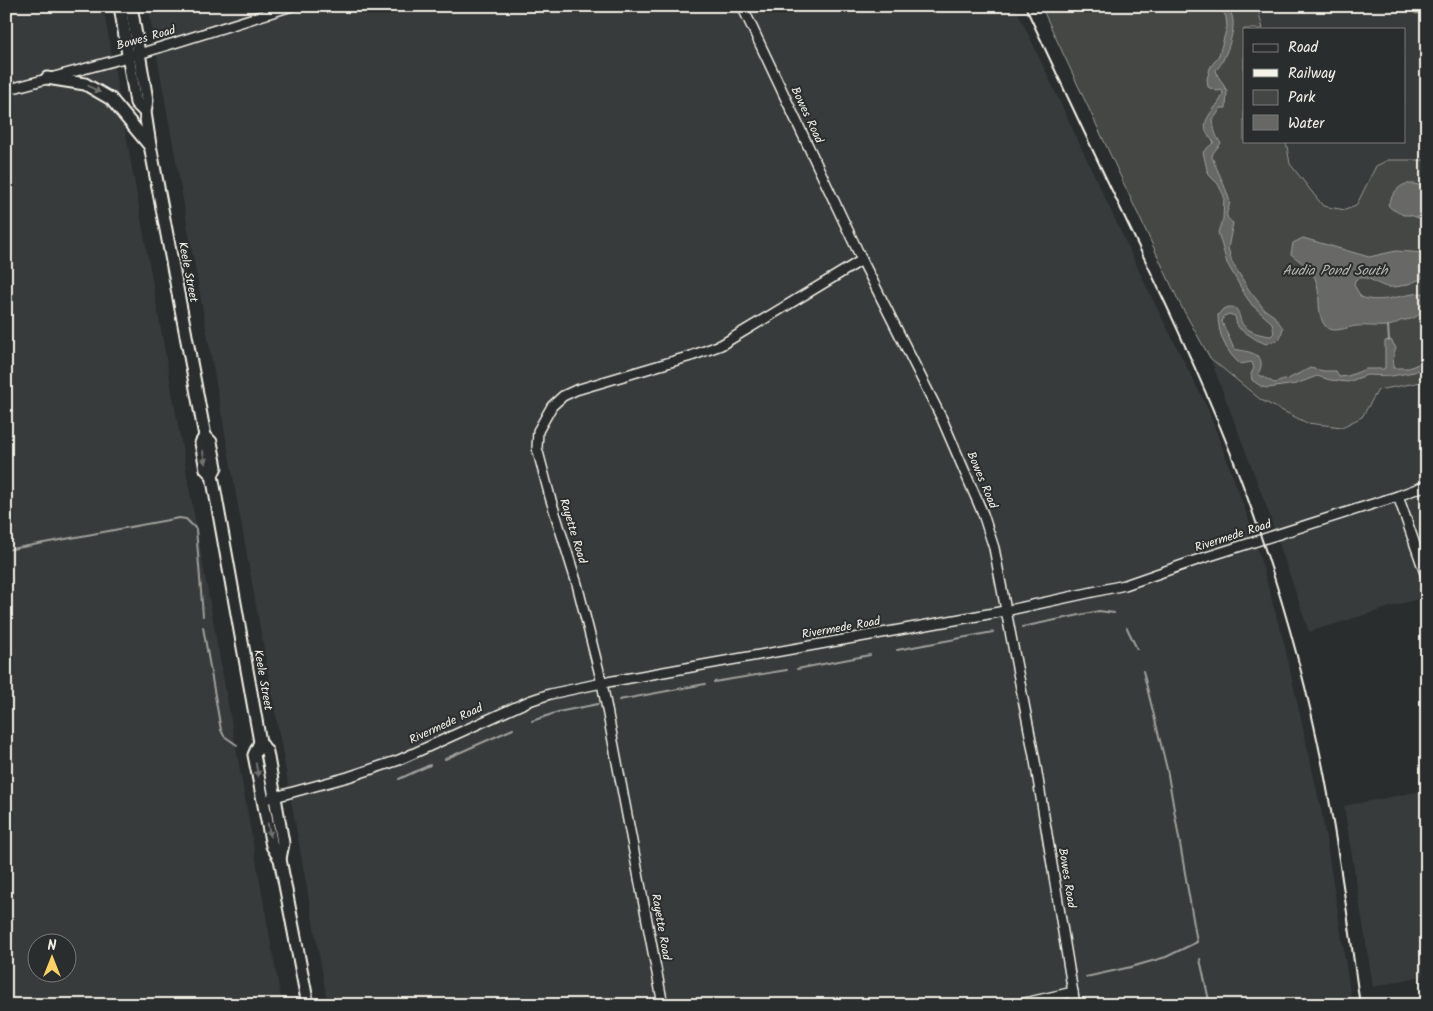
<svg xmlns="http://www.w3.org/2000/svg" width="1433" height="1011" viewBox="0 0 1433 1011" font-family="Kalam,sans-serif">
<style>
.built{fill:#373a3a;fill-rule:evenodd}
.green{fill:#444645;stroke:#9c9c96}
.water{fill:#676866;stroke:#9f9f9a}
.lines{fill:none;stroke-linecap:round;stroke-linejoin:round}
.stream{stroke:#9f9f9a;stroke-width:2}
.minor-casing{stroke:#f4f1e8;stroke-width:12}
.major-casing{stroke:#f4f1e8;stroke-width:15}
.minor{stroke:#2a2d2e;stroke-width:9}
.major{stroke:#2a2d2e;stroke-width:11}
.rail{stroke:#f4f1e8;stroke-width:2}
.oneway{fill:#71726f}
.labels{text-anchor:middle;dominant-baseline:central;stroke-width:4;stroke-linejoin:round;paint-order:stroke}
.street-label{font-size:12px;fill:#f4f1e8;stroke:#2a2d2e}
.water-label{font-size:14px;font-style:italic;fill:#b5b3ae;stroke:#2a2d2e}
</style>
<rect width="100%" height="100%" fill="#2a2d2e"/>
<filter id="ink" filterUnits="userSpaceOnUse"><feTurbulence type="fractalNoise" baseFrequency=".02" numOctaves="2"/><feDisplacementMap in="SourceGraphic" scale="10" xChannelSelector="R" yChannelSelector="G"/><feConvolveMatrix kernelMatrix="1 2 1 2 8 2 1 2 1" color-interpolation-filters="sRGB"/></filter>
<g filter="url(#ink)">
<g class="built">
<path d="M6 6H103L282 1005H6ZM38 944H68V974H38Z"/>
<path d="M148 6H1015L1149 292 1208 409 1250 523 1284 643 1321 809 1338 913 1352 1005H328Z"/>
<path d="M1257 6H1427V160H1388L1376 166 1356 206 1345 210 1323 206 1290 164 1286 141H1404V29H1263Z"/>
<path d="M1210 358 1261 400 1307 423 1343 427 1362 417 1378 390 1427 381V632L1420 598 1309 632 1266 505Z"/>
<path d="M1427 790V975L1373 987 1344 806Z"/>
</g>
<path class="green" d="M1041 6H1257L1263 29H1244V141H1286L1290 164 1323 206 1345 210 1356 206 1376 166 1388 160H1427V381L1378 390 1362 417 1342 427 1307 423 1261 400 1210 358 1180 304Z"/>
<g class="water">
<path d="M1220 6H1228C1231 12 1234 19 1233 26 1233 36 1224 64 1216 70L1218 76 1227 91 1226 108H1221L1213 120C1214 129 1215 136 1221 143L1213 153 1212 157C1217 170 1225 185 1229 199 1232 210 1220 214 1233 223L1228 248 1232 262 1249 290 1264 309 1274 316 1283 328 1280 339 1266 344 1257 340 1240 329 1237 325 1235 316 1229 314 1224 316 1222 322 1234 349C1249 352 1269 353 1258 374L1274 383 1288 379 1310 368 1324 371H1336L1339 377 1348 376 1366 369H1383L1385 368V341L1391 340 1396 348 1394 353 1393 368H1409L1427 360V367L1414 372 1392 376 1367 375 1348 382 1330 380 1317 376 1296 384 1268 388 1262 387 1252 380 1251 374 1254 368 1252 362 1240 364C1226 352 1218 334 1218 315L1223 309C1242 301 1237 319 1244 326 1251 333 1262 335 1271 336L1274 333 1272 323 1252 305 1245 295 1227 263 1218 232 1223 219 1224 196 1218 184 1208 174 1203 152 1214 142C1192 122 1218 110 1223 94L1222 90 1217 91 1208 87 1207 79 1210 68 1219 55 1227 27 1226 17Z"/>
<path d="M1406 184H1415L1427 188V221L1410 215H1403C1398 211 1392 211 1388 205 1392 196 1396 187 1406 184Z"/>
<path d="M1303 238 1369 257 1396 251 1427 253V275C1416 282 1401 288 1388 287 1375 285 1368 273 1355 280L1354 285 1361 297C1382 305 1403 293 1425 293L1427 295C1427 309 1419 319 1405 320 1399 320 1394 326 1387 326 1377 327 1366 325 1356 326 1347 327 1333 334 1326 327 1315 315 1322 293 1315 278 1310 267 1300 262 1291 254L1293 243Z"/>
</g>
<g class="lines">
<g class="stream">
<path d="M1388 326 1389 341"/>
<path d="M6 550 179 518 186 519 196 529 203 616"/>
<path d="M203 627 221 730 224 736 237 745"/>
<path d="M1022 627 1099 611 1114 613"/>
<path d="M1127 628 1137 649"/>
<path d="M897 650 993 632"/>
<path d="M797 669 870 655"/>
<path d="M714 682 787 670"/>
<path d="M619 700 705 684"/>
<path d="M532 721 558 712 598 704"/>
<path d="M445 759 513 729"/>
<path d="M399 779 430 765"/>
<path d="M1200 959 1210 1005"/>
<path d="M1086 977 1131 967 1166 957 1197 942 1167 769 1143 671"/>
</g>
<defs>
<g id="minor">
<path d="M742 6 862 260 942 419 983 514 994 548 1035 761 1075 1005"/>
<path d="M1413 6 1417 8 1427 7"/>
<path d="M6 90 139 54 292 6"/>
<path d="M1398 496 1427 579"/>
<path d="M271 798 348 777 399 760 529 701 550 694 602 683 1005 611 1125 585 1197 560 1398 496 1427 485"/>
<path d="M663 1005 602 683 577 584 550 497 537 448 538 431 552 406 563 396 576 390 691 356 721 345 862 260"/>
<path d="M1016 1005 1073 992"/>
</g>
<g id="major">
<path d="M120 6 136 103 145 112"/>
<path d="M131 6 147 100 145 112 150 145 205 436 211 442 216 467 212 475 260 742 267 752 283 843 280 859"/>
<path d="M47 78 85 84 111 99 149 145"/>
<path d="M205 436 201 443 206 469 212 475"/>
<path d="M260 742 254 755 272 846 280 859 308 1005"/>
</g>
</defs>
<use href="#minor" class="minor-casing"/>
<use href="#major" class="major-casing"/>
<use href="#minor" class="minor"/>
<use href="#major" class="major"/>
<path class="rail" d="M1025 6C1055 70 1085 135 1116 199 1168 308 1221 417 1259 531 1288 616 1312 706 1328 794 1341 864 1350 934 1360 1005"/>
</g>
<defs><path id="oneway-solid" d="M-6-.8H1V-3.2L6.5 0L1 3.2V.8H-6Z" transform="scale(1.25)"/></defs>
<g class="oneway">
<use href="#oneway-solid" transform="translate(94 89) rotate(30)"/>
<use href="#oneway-solid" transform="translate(204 457) rotate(79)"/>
<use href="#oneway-solid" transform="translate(257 770) rotate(80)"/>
<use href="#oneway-solid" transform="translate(269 830) rotate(79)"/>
</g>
</g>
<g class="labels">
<g class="street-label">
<text transform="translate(146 38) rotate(-16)">Bowes Road</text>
<text transform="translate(807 115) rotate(65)">Bowes Road</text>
<text transform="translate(188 272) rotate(79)">Keele Street</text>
<text transform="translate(982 480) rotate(67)">Bowes Road</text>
<text transform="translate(573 531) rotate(73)">Rayette Road</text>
<text transform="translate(1233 536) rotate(-18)">Rivermede Road</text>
<text transform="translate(841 628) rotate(-10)">Rivermede Road</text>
<text transform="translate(263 680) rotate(80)">Keele Street</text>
<text transform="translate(446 724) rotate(-25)">Rivermede Road</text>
<text transform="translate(1067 878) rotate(81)">Bowes Road</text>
<text transform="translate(661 927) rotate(80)">Rayette Road</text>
</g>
<g class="water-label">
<text x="1335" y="271">Audia Pond South</text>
</g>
</g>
<rect width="1433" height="1011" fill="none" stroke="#2a2d2e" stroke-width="25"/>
<rect x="12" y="12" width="1408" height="986" fill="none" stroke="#f4f1e8" stroke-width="2" filter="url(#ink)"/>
<rect x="1243" y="28" width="162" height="115" fill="#2a2d2e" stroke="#7b7b78"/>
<rect x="1253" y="44" width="25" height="8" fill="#2a2d2e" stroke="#7b7b78"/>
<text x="1288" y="52" font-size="15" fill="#f4f1e8">Road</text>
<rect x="1253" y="69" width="25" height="8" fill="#f4f1e8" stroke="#7b7b78"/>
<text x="1288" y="78" font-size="15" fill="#f4f1e8">Railway</text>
<rect x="1253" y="90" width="25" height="15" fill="#444645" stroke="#7b7b78"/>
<text x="1288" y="102" font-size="15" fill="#f4f1e8">Park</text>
<rect x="1253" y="115" width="25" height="15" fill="#676866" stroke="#7b7b78"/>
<text x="1288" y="128" font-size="15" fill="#f4f1e8">Water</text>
<g transform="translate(52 958)"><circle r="24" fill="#2a2d2e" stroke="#7b7b78"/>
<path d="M0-4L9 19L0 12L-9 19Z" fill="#ffd166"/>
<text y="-8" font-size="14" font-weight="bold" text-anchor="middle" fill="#f4f1e8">N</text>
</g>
</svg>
